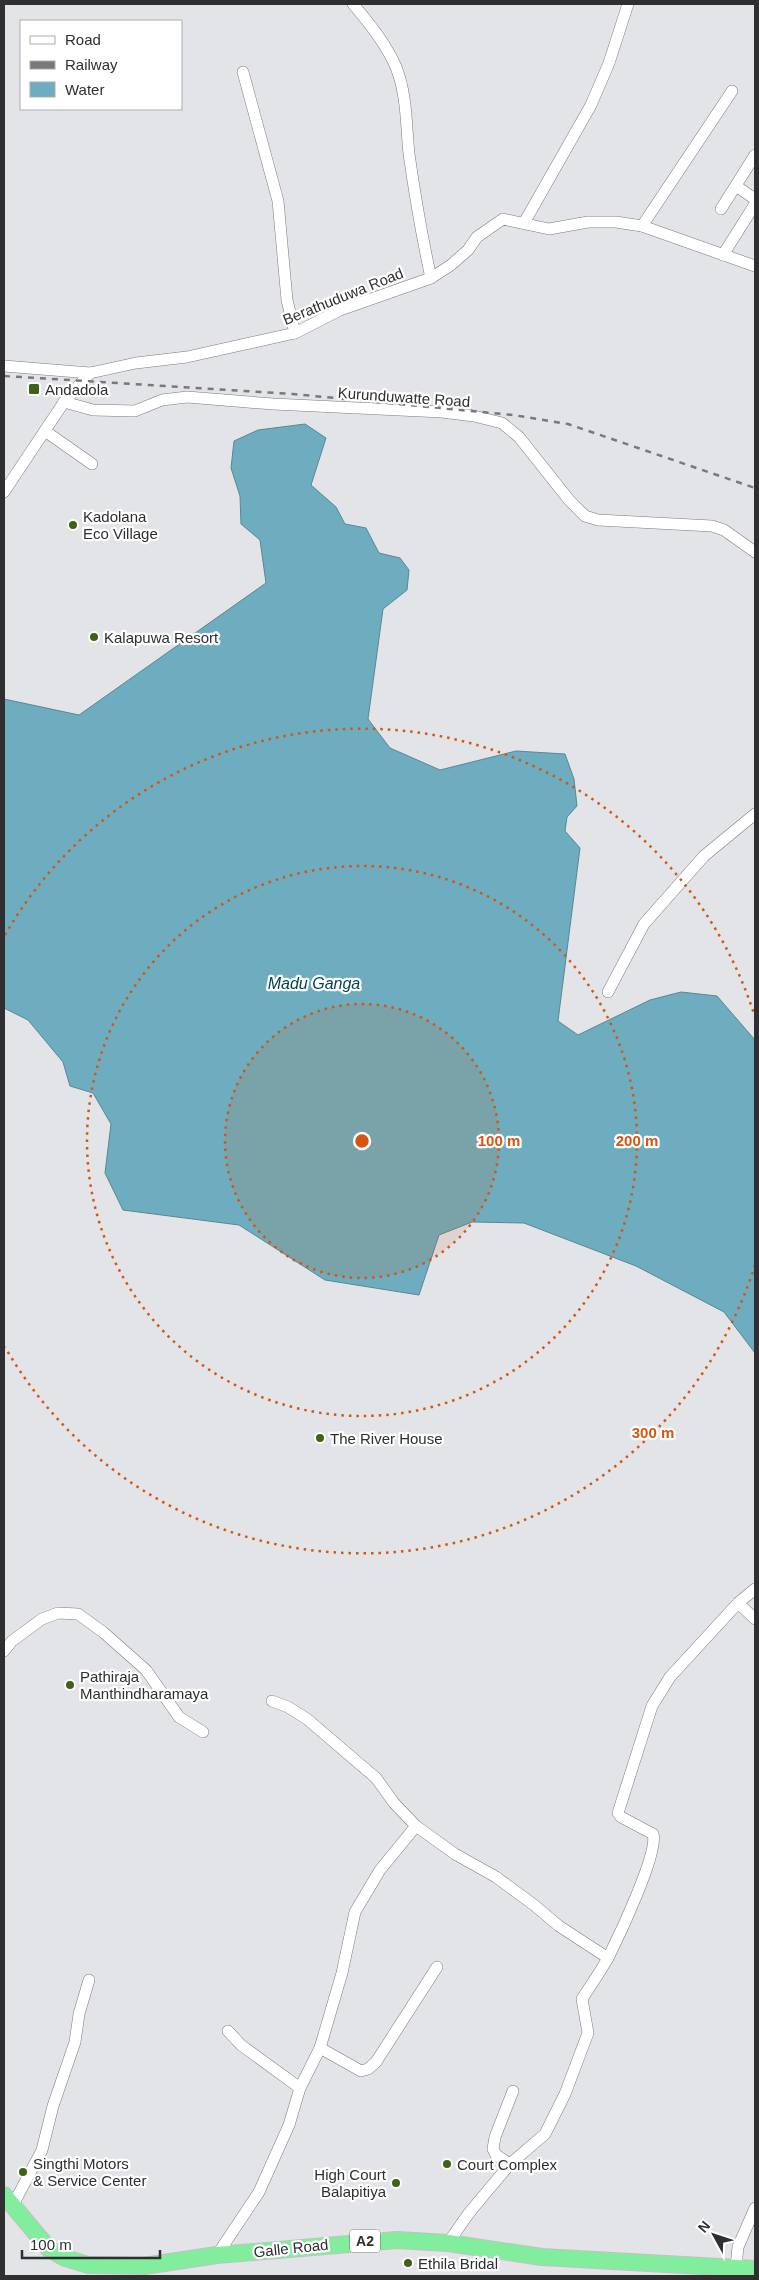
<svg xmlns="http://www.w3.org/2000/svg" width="759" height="2280" viewBox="0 0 759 2280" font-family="Arial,sans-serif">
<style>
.water{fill:#6dadbf;stroke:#5a8794}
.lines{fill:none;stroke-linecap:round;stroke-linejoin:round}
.minor-casing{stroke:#797b7e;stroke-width:12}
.highway-casing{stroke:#c1c1c1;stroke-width:18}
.minor{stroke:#fff;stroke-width:11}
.highway{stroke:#82ee9d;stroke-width:16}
.rail{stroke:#78797b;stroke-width:2.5;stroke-dasharray:6 6;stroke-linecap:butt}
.ring{fill:none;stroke:#d65510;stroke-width:2.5;stroke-dasharray:2.5 5}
.poi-dot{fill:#416116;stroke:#fff;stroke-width:2}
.labels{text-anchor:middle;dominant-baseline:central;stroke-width:4.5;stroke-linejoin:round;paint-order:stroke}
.shield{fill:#fff;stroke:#6d6d6f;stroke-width:1}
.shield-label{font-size:14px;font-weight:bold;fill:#2f2f31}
.street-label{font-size:15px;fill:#2f2f31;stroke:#fff}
.poi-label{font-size:15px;fill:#2f2f31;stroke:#fff;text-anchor:start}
.water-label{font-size:16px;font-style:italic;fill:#023f4c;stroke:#fff}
.centre{fill:#d65510;stroke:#fff;stroke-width:2.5}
.ring-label{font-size:15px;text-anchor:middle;font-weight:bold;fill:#d65510;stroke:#fff;stroke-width:4.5;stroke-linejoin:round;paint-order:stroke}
</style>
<rect width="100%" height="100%" fill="#e2e4e7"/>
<path class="water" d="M305 424 326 438 311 485 336 507 345 524 366 528 379 553 400 558 409 570 407 590 383 609 368 719 390 748 440 770 516 751 565 754 574 779 577 806 567 817 565 831 580 848 558 1021 578 1035 650 1000 681 992 717 996 755 1040V1353L724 1312 636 1266 524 1223 472 1222 439 1235 419 1295 325 1280 239 1225 123 1210 105 1173 111 1124 93 1093 70 1086 63 1062 28 1020 4 1008V699L79 715 266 583 260 540 241 524 240 496 231 468 234 441 258 430Z"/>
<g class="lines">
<defs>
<g id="minor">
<path d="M353 4C369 23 386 44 396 67 407 95 406 124 409 154 415 196 422 237 431 278"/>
<path d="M243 72 278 201 287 300 295 333"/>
<path d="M736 186 755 199"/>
<path d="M721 209 755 155"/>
<path d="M524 223 591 105 609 63 628 4"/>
<path d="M642 226 732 91"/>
<path d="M723 255 755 204"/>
<path d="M4 366 90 373"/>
<path d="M64 402 93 410 135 411 162 400 187 397 273 404 442 412 474 416 502 423 519 437 569 500 585 516 598 520 712 526 724 530 755 552"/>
<path d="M45 431 92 464"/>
<path d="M4 492 64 402 90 373 136 363 187 357 295 333 340 310 431 278 451 265 468 250 477 237 503 219 549 229 588 222H616L642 226 755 266"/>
<path d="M608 992 644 924 704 856 755 814"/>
<path d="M738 1603 755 1619"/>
<path d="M4 1651 12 1641 42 1619 58 1613 78 1614 103 1632 146 1670 179 1717 203 1732"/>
<path d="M272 1701 288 1707 307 1719 376 1778 394 1803 416 1826 455 1854 496 1877 534 1905 559 1926 608 1958"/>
<path d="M228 2031 241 2045 300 2088"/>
<path d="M320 2048 361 2071 368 2069 376 2062 437 1967"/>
<path d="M510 2164 496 2155 493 2149 495 2137 513 2091"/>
<path d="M13 2205 42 2150 53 2106 75 2042 79 2014 89 1980"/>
<path d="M448 2243 469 2213 510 2164 545 2134 565 2094 588 2033 582 1999C591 1985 601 1971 609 1956 619 1936 659 1852 653 1834L621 1817 618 1813 652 1706 670 1677 738 1603 755 1589"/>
<path d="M217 2255 259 2192 289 2125 300 2088 320 2048 342 1973 355 1912 380 1870 416 1826"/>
<path d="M736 2267 738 2247 755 2208"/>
</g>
<path id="highway" d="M4 2195 49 2249 65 2258 88 2265 144 2266 217 2255 397 2240 448 2243 542 2257 755 2269"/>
</defs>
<use href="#minor" class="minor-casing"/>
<use href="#highway" class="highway-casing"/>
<use href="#minor" class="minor"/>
<use href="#highway" class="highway"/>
<path class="rail" d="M4 376 293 394 513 415 568 424 755 488"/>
</g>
<circle cx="362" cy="1141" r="137" fill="#d65510" fill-opacity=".12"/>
<g class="ring">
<circle cx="362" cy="1141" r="137"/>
<circle cx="362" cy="1141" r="275"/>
<path d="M755 1265A412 412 0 0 1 5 1347M5 935A412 412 0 0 1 755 1017"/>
</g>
<g class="poi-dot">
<rect x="28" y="383" width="12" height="12" rx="2.5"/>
<circle cx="73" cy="525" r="5"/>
<circle cx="94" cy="637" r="5"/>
<circle cx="320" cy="1438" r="5"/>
<circle cx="70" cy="1685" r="5"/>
<circle cx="447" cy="2164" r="5"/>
<circle cx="23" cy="2172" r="5"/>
<circle cx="396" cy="2183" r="5"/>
<circle cx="408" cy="2263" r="5"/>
</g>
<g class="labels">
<rect class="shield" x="350" y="2229.5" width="30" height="23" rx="4"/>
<g class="shield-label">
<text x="365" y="2241">A2</text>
</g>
<g class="street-label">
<text transform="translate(343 296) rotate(-22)">Berathuduwa Road</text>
<text transform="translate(404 397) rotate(4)">Kurunduwatte Road</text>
<text transform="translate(291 2248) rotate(-6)">Galle Road</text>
</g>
<g class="poi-label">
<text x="45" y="389">Andadola</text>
<text x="83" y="516">Kadolana<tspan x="83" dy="17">Eco Village</tspan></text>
<text x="104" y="637">Kalapuwa Resort</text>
<text x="330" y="1438">The River House</text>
<text x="80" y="1676">Pathiraja<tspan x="80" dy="17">Manthindharamaya</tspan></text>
<text x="33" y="2163">Singthi Motors<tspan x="33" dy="17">&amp; Service Center</tspan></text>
<text x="457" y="2164">Court Complex</text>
<text x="386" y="2174" text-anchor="end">High Court<tspan x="386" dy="17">Balapitiya</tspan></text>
<text x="418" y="2263">Ethila Bridal</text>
</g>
<g class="water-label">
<text x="314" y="983">Madu Ganga</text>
</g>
</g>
<circle cx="362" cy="1141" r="8" class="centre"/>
<g class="ring-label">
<text x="499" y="1146">100 m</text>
<text x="637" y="1146">200 m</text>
<text x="653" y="1438">300 m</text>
</g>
<rect width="759" height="2280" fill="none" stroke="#2f2f31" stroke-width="10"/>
<rect x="20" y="20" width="162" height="90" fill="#ffffff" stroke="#acacad"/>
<rect x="30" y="36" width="25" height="8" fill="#ffffff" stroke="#acacad"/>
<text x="65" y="45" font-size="15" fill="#2f2f31">Road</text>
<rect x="30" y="61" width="25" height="8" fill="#78797b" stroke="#acacad"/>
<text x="65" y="70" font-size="15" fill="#2f2f31">Railway</text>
<rect x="30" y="82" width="25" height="15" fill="#6dadbf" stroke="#acacad"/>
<text x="65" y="95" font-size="15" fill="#2f2f31">Water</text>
<g transform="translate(714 2235) rotate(310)" stroke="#ffffff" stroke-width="4" paint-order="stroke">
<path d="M0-4L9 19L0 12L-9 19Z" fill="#2f2f31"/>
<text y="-8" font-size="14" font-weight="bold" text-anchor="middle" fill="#2f2f31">N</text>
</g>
<path d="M22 2250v8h138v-8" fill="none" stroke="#2f2f31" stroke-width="2.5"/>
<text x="30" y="2250" font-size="15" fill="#2f2f31" stroke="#ffffff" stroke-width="4" paint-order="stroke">100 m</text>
</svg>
